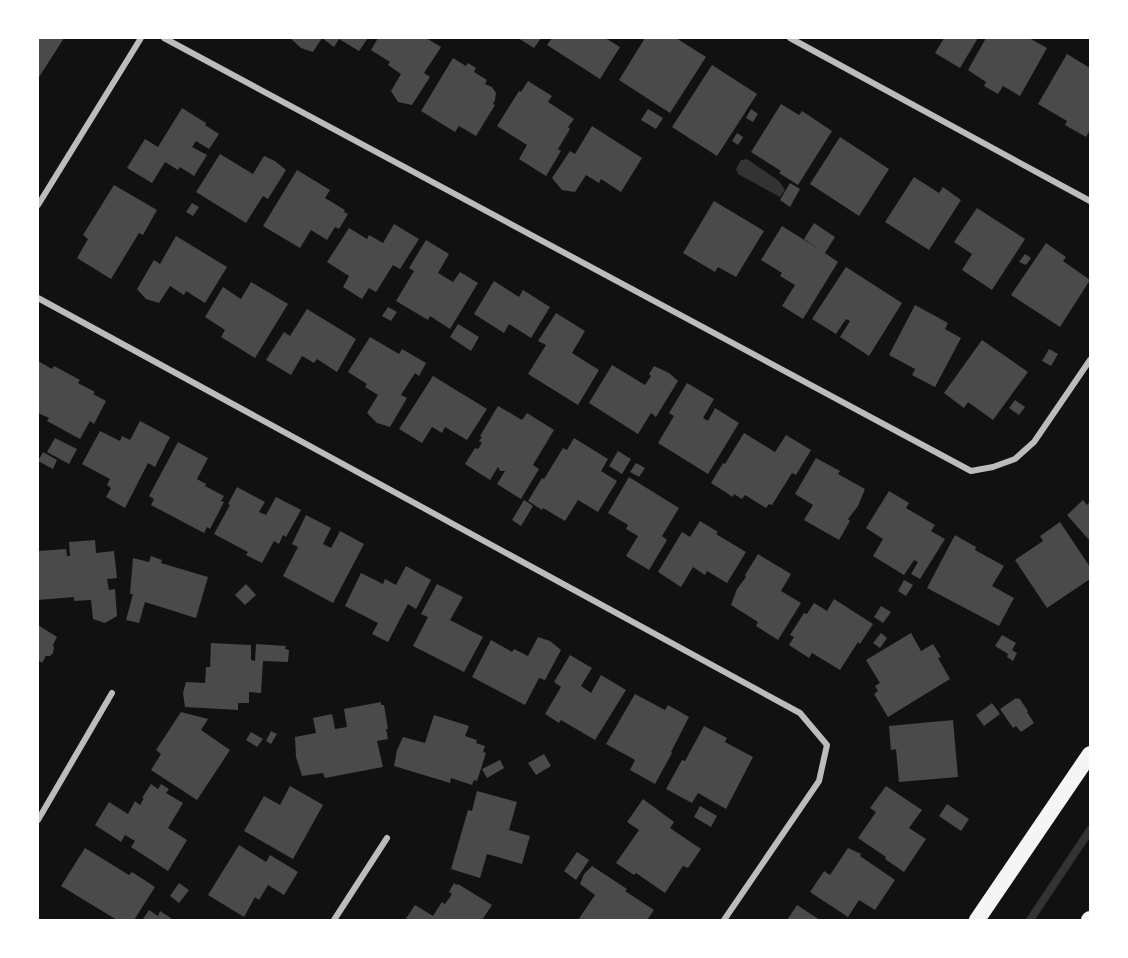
<svg xmlns="http://www.w3.org/2000/svg" width="1128" height="958" viewBox="0 0 1128 958" font-family="Karla,sans-serif">
<style>
.water{fill:#333}
.lines{fill:none;stroke-linecap:round;stroke-linejoin:round}
.stream{stroke:#333;stroke-width:8}
.building{fill:#4a4a4a}
.minor{stroke:#bcbcbc;stroke-width:6}
.trunk{stroke:#f5f5f5;stroke-width:16}
</style>
<rect width="100%" height="100%" fill="#111"/>
<path class="water" d="M747 159 779 181 785 190 780 197 738 174 736 169 741 160Z"/>
<g class="lines">
<path class="stream" d="M1030 920 1090 830"/>
</g>
<g class="building">
<path d="M38 38H64L39 77 38 76Z"/>
<path d="M290 38H368L359 51 339 39 334 47 322 38 313 52 301 48Z"/>
<path d="M378 38H426L441 47 424 73 430 77 412 105 398 102 391 91 401 74 388 65 390 62 371 50Z"/>
<path d="M518 38H541L534 48Z"/>
<path d="M552 38H605L620 47 600 79 547 45Z"/>
<path d="M645 38H676L706 57 670 113 619 80Z"/>
<path d="M944 38H978L960 68 935 53Z"/>
<path d="M986 38H1029L1047 48 1020 96 1003 86 998 94 984 86 986 82 968 70Z"/>
<path d="M1067 54 1090 68V130L1086 137 1065 125 1067 121 1038 104Z"/>
<path d="M453 58 466 66 468 63 476 68 474 72 487 80 485 84 492 87 496 93 495 100 493 104 495 105 476 136 459 126 455 132 421 111Z"/>
<path d="M712 65 757 94 717 156 672 127Z"/>
<path d="M528 81 552 96 548 102 574 119 568 127 570 129 558 149 561 151 546 176 519 159 527 145 497 126 519 91 521 92Z"/>
<path d="M781 104 799 115 802 111 832 131 798 185 779 173 781 171 751 152Z"/>
<path d="M182 108 206 123 205 125 219 134 209 149 196 141 192 147 207 155 194 176 180 167 178 170 165 162 152 183 127 168 145 139 158 147Z"/>
<path d="M648 109 663 118 656 129 641 120Z"/>
<path d="M751 109 758 114 753 122 746 118Z"/>
<path d="M592 126 642 158 621 192 601 179 599 183 586 175 575 192 562 190 552 178 570 151 575 154Z"/>
<path d="M737 133 743 137 738 145 732 141Z"/>
<path d="M840 137 889 169 859 216 810 184Z"/>
<path d="M220 154 253 174 264 156 275 161 286 170 268 199 263 196 246 223 196 192Z"/>
<path d="M297 170 330 190 325 198 345 210 344 212 348 214 339 229 335 227 327 240 311 230 300 248 263 226Z"/>
<path d="M914 177 939 193 943 187 961 200 929 250 885 222Z"/>
<path d="M790 183 800 189 790 207 780 200Z"/>
<path d="M114 185 157 210 143 235 139 233 111 279 77 258 88 239 83 235Z"/>
<path d="M714 201 764 231 736 277 718 267 715 272 683 253Z"/>
<path d="M192 203 199 207 193 216 186 212Z"/>
<path d="M977 208 1025 239 992 290 962 270 972 254 954 242Z"/>
<path d="M814 223 835 237 825 253 838 262 803 319 782 306 795 285 780 276 782 273 761 260 782 226 822 251 804 239Z"/>
<path d="M394 224 419 239 400 269 393 265 376 292 369 288 362 299 343 287 349 276 327 262 349 228 367 239 369 235 383 243Z"/>
<path d="M176 236 227 267 205 303 186 291 184 295 170 286 159 303 146 299 137 289 154 260 160 264Z"/>
<path d="M426 240 449 254 438 273 453 282 460 272 478 283 450 329 430 316 428 320 396 301 414 271 409 268Z"/>
<path d="M1046 243 1066 257 1063 261 1090 280 1060 327 1011 295Z"/>
<path d="M1025 254 1031 258 1026 265 1019 262Z"/>
<path d="M846 267 902 303 869 356 840 337 850 321 846 319 836 334 812 319Z"/>
<path d="M494 281 519 297 523 290 550 307 531 338 509 324 504 333 474 314Z"/>
<path d="M251 282 288 304 255 358 221 337 225 330 205 317 223 287 241 299Z"/>
<path d="M915 305 948 323 945 329 961 338 935 387 912 375 915 369 889 355Z"/>
<path d="M388 307 397 312 391 321 382 316Z"/>
<path d="M307 309 356 339 337 372 317 359 314 363 302 356 291 375 266 360 284 332 290 336Z"/>
<path d="M556 313 585 331 572 353 599 370 578 405 528 374 546 345 538 341Z"/>
<path d="M458 324 479 337 471 351 450 337Z"/>
<path d="M370 337 399 354 402 349 426 363 419 376 415 373 401 395 407 398 390 427 377 423 367 413 378 395 365 387 367 384 348 372Z"/>
<path d="M982 340 1028 372 993 420 968 402 964 408 944 393Z"/>
<path d="M1049 349 1058 354 1051 366 1042 361Z"/>
<path d="M38 361 52 369 54 366 80 380 78 383 95 392 93 394 106 401 94 424 90 421 80 439 47 421 49 418 38 413Z"/>
<path d="M612 365 645 385 651 376 649 374 654 366 669 373 678 381 656 417 651 413 638 434 589 403Z"/>
<path d="M433 376 487 409 467 440 445 427 442 433 432 427 422 443 399 429Z"/>
<path d="M687 383 714 399 703 418 708 421 715 408 739 423 708 474 658 443 674 416 669 413Z"/>
<path d="M1015 400 1025 407 1019 415 1009 408Z"/>
<path d="M498 406 522 420 527 413 554 430 533 465 539 469 521 499 497 484 505 471H500L498 467 490 480 465 464 475 448 478 449 482 443 479 441 482 437 480 436Z"/>
<path d="M140 421 170 437 155 467 148 463 125 508 106 497 111 488 107 485 110 479 82 464 100 431 120 441 122 436 130 440Z"/>
<path d="M744 433 775 452 786 435 811 450 796 475 792 473 772 505 769 504 766 508 745 495 742 499 734 494 733 497 711 483 723 463 725 464Z"/>
<path d="M55 438 77 449 69 464 47 452Z"/>
<path d="M574 438 608 459 601 471 617 481 598 512 578 500 565 521 543 508 542 510 528 501 542 478 544 479 563 448 567 450Z"/>
<path d="M178 442 208 458 197 479 206 484 205 486 224 496 221 501 224 502 210 529 207 527 204 533 151 505 154 499 149 496Z"/>
<path d="M618 451 631 459 622 474 609 466Z"/>
<path d="M43 452 57 460 53 469 38 461Z"/>
<path d="M816 458 840 471 838 474 865 489 858 506 848 519 850 521 839 540 804 520 813 505 795 494Z"/>
<path d="M636 463 645 468 639 477 630 472Z"/>
<path d="M629 477 679 508 662 536 667 540 649 570 626 556 638 536 626 529 628 525 608 513Z"/>
<path d="M237 487 265 502 259 512 266 515 276 497 301 510 286 537 283 535 279 544 274 541 262 563 246 555 248 552 214 534 230 505 228 504Z"/>
<path d="M889 491 909 503 906 508 935 525 931 531 945 539 920 579 911 574 918 562 914 560 904 575 873 556 883 539 866 528Z"/>
<path d="M524 500 533 506 521 526 512 520Z"/>
<path d="M1083 500 1087 505 1090 501V541L1067 515Z"/>
<path d="M306 515 331 528 323 544 331 548 340 531 364 544 333 603 283 576 298 547 292 544Z"/>
<path d="M700 521 718 532 716 534 746 552 727 583 707 571 705 575 693 567 681 587 658 572 682 532 690 537Z"/>
<path d="M1060 522 1090 567V579L1047 608 1015 560 1043 541 1040 536Z"/>
<path d="M955 535 976 547 975 550 1004 566 992 586 1014 598 999 626 927 588Z"/>
<path d="M95 540 96 553 114 551 117 578 107 579 109 590 115 589 117 616 105 623 93 619 91 600 74 601V597L38 600V551L66 549 67 556H70L69 542Z"/>
<path d="M758 554 791 574 781 591 801 603 778 640 756 626 758 622 731 605 737 589 746 577 745 575Z"/>
<path d="M151 556 162 560 161 563 208 577 196 618 145 602 139 623 126 620 133 594H130L133 558 149 562Z"/>
<path d="M406 566 431 580 416 609 408 604 388 642 372 634 378 623 345 606 361 573 383 584 385 579 396 585Z"/>
<path d="M904 580 913 585 906 596 898 591Z"/>
<path d="M246 584 256 595 245 605 235 595Z"/>
<path d="M437 584 463 597 450 620 483 637 464 672 413 646 428 617 421 614Z"/>
<path d="M834 599 873 624 860 644 858 642 840 670 812 653 809 658 789 645 794 637 790 635 804 613 807 614 814 603 827 611Z"/>
<path d="M881 606 891 612 883 623 874 617Z"/>
<path d="M38 625 57 637 53 645 54 648 53 653 50 656H46L42 663 38 660Z"/>
<path d="M881 633 887 638 880 648 873 643Z"/>
<path d="M911 633 921 651 933 644 941 657 938 658 950 679 888 717 874 694 878 691 875 686 880 683 866 660Z"/>
<path d="M1002 635 1016 643 1012 650 1017 653 1013 661 1007 657 1008 654 995 646Z"/>
<path d="M538 637 550 641 561 650 545 680 539 678 525 705 472 677 491 640 512 652 514 649 528 656Z"/>
<path d="M211 643 251 645V660L255 661 256 644 286 646 285 649 289 650 288 662 263 661 261 693 249 692V703H238V710L185 707 183 693 186 682 205 683 206 667H210Z"/>
<path d="M570 655 592 668 581 686 591 693 601 675 626 690 595 740 561 720 559 723 545 714 561 687 554 682Z"/>
<path d="M635 694 665 710 668 705 689 717 671 752 672 753 655 784 630 770 635 760 606 744Z"/>
<path d="M1016 698 1017 699 1019 698 1028 711 1027 712 1034 723 1021 732 1016 726 1013 728 1000 709Z"/>
<path d="M381 702V705H384L388 729H386L388 739 377 741 383 767 325 778 323 773 302 776 296 757 295 737 316 733 313 718 332 714 335 729 347 727 344 709Z"/>
<path d="M992 703 1000 714 984 726 976 715Z"/>
<path d="M181 712 208 719 201 730 230 750 197 800 151 770 161 754 156 750Z"/>
<path d="M434 715 469 726 465 736 477 740 476 743 485 746 483 752 486 753 477 781 474 780 472 785 451 778 450 783 394 766 397 750 403 737 425 743Z"/>
<path d="M953 720 958 777 899 782 896 749 891 750 889 726Z"/>
<path d="M704 726 727 738 725 742 753 757 726 809 698 793 692 803 666 789 682 760 685 761Z"/>
<path d="M271 731 277 734 271 744 266 741Z"/>
<path d="M251 732 263 739 257 747 246 740Z"/>
<path d="M544 754 551 766 536 775 528 763Z"/>
<path d="M500 760 504 768 487 778 482 769Z"/>
<path d="M151 784 158 789 161 784 169 789 166 793 183 803 168 828 187 840 168 871 131 847 135 841 125 835 121 842 95 825 109 802 128 814 135 801 140 805 144 798H142Z"/>
<path d="M290 786 323 805 293 859 244 831 264 796 280 805Z"/>
<path d="M886 786 922 810 909 828 926 839 904 872 885 859 886 857 858 838 876 812 870 808Z"/>
<path d="M477 791 517 802 509 830 530 836 522 864 487 854 480 878 451 869 468 810 472 811Z"/>
<path d="M643 799 674 822 670 828 701 849 688 868 683 866 665 893 636 873 634 875 616 863 639 830 627 822Z"/>
<path d="M947 804 969 819 961 831 939 816Z"/>
<path d="M700 806 717 816 711 827 694 817Z"/>
<path d="M239 845 266 862 270 855 298 872 284 895 268 885 259 900 255 897 244 917 208 895Z"/>
<path d="M85 848 129 875 132 872 155 887 134 920H117L61 886Z"/>
<path d="M848 848 861 854 860 856 895 880 875 910 859 900 848 917 810 892 824 871 830 875Z"/>
<path d="M577 852 589 860 576 880 564 871Z"/>
<path d="M592 866 627 889 625 891 654 910 647 920H578L595 895 580 884 584 874Z"/>
<path d="M179 883 189 890 179 903 170 896Z"/>
<path d="M454 883 457 885 458 884 492 905 482 920H405L415 905 433 916 442 902 445 904 452 894 449 892Z"/>
<path d="M797 905 820 920H787Z"/>
<path d="M149 910 158 916 160 911 171 918 170 920H145L143 919Z"/>
</g>
<g class="lines">
<g class="minor">
<path d="M164 38 971 471 993 467 1015 459 1034 442 1090 360"/>
<path d="M790 38 1090 201"/>
<path d="M38 205 141 38"/>
<path d="M38 298 800 713 827 745 819 781 724 920"/>
<path d="M38 820 112 693"/>
<path d="M334 920 387 838"/>
</g>
<g class="trunk">
<path d="M977 920 1090 754"/>
<path d="M1089 920 1090 919"/>
</g>
</g>
<rect width="1128" height="958" fill="none" stroke="#ffffff" stroke-width="78"/>
</svg>
